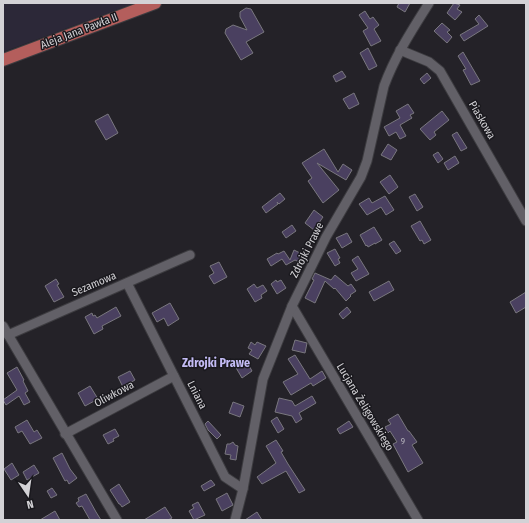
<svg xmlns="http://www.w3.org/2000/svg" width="529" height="523" viewBox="0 0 529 523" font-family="'Fira Sans Condensed',sans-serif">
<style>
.industrial{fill:#2c2838}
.building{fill:#4a4060;stroke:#79777e}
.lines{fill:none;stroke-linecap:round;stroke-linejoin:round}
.minor-casing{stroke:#3d3c40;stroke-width:11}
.major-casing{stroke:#3d3c40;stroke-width:14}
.minor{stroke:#626067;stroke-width:9}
.major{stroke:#b45e5c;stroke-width:12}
.labels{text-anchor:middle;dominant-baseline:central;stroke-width:3;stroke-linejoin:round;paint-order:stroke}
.number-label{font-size:9px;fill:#b1aeb8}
.street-label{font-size:11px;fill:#d3d2d6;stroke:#1a191e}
.neighbourhood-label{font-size:12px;font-weight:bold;fill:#c3bbf4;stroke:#1a191e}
</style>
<rect width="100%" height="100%" fill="#242228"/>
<path class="industrial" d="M3 3H135L3 52Z"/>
<g class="building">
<path d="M399 3H410L405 12 397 7Z"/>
<path d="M454 3 460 5 457 9 462 12 455 20 447 13Z"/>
<path d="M246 8 251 9 264 32 246 42 253 53 241 60 225 33 226 29 233 25 247 30 240 17V12Z"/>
<path d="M365 11 370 19 373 17 379 25 374 29 381 41 371 46 363 31 368 28 359 15Z"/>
<path d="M479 15 488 26 464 41 460 35 479 24 475 19Z"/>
<path d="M442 23 450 30 447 32 452 37 447 43 434 31Z"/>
<path d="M368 48 377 66 369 70 360 53Z"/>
<path d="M463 52 480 81 471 85 463 70 466 69 458 56Z"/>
<path d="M342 71 346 77 336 82 333 76Z"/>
<path d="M427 73 431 78 424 84 420 79Z"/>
<path d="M354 93 359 104 349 109 343 99Z"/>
<path d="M408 104 414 113 410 115 412 118 400 125 406 136 400 139 396 132 389 136 384 127 400 118 396 111Z"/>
<path d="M442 111 449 120 434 132 436 135 430 140 420 129Z"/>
<path d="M108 114 118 133 106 140 95 121Z"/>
<path d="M457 132 467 148 461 151 452 135Z"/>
<path d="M388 144 397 150 391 160 381 155Z"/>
<path d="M324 149 338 172 343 164 352 170 346 180 317 163 339 190 323 203 308 181 312 178 302 163Z"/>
<path d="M438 152 443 159 438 163 433 155Z"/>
<path d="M455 156 459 163 448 170 444 163Z"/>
<path d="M390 175 398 187 389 194 380 182Z"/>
<path d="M280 193 285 199 279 204 277 202 278 204 266 213 262 207Z"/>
<path d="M415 194 423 207 417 211 409 197Z"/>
<path d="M385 196 394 210 386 215 381 207 367 215 359 204 369 198 372 203Z"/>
<path d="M314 210 323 217 314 230 305 223Z"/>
<path d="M420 221 431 240 424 244 422 240 420 241 411 226Z"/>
<path d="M292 225 296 231 286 238 282 232Z"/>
<path d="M374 227 382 240 375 244V243L368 247 367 245 366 246 360 235Z"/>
<path d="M347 233 352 242 342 248 336 238Z"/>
<path d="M394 241 401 251 396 254 389 244Z"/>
<path d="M335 249 340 258 338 259 340 263 335 266 327 253Z"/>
<path d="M294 250 302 254 299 262 295 260 286 265 282 259 271 266 267 259 277 253 278 254 284 251 290 260Z"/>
<path d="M358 256 369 274 356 281 351 273 358 269 352 260Z"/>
<path d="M219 262 227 277 214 284 209 276 214 273 210 266Z"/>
<path d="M315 273 331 280 335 275 348 286 351 284 356 291 350 295 351 296 346 301 335 288 334 289 325 281 315 303 305 298 314 280 312 279Z"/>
<path d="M56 279 59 284 57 285 64 297 54 302 45 286Z"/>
<path d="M276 280 277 282 281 280 286 288 277 294 271 284Z"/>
<path d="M389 281 394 290 374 301 369 292Z"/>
<path d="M254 284 257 288 263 285 267 291 261 295 262 298 255 302 247 289Z"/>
<path d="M526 292V307L516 313 510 302Z"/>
<path d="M170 303 179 319 168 326 164 318 157 322 152 313Z"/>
<path d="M116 307 121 316 102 326 103 329 94 334 85 317 92 313 93 316 95 315 97 318Z"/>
<path d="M347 307 351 312 343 319 339 314Z"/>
<path d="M295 340 307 343 305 353 292 350Z"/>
<path d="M251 342 255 345 257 342 266 346 258 359 249 354 252 350 248 348Z"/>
<path d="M295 355 310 379 322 371 326 378 313 386 311 383 291 395 283 382 298 374 288 359Z"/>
<path d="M246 360 252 371 242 378 235 366Z"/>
<path d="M17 367 24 380 23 381 28 391 25 393 30 402 24 405 19 396 6 405 3 400 17 390 7 373Z"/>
<path d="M130 371 135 380 123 387 118 377Z"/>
<path d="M90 386 98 399 85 406 78 393Z"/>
<path d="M312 396 316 403 299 413 302 419 296 423 292 416 275 412 279 398 292 401 295 406Z"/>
<path d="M233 402 244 406 240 417 229 413Z"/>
<path d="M398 414 408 431H409L417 442 412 445 423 463 408 472 393 444 397 442 390 431 388 433 385 427 391 424 388 420Z"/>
<path d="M277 417 284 429 278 433 271 421Z"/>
<path d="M27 420 34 432 37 430 42 438 30 444 22 431 18 433 15 427Z"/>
<path d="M208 421 221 435 217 439 208 430 205 424Z"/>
<path d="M349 421 353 427 340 434 337 429Z"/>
<path d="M115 429 119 436 113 439 114 441 108 444 103 435Z"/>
<path d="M276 440 283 451 281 452 288 464 305 490 299 493 286 471 262 484 257 477 276 463 266 446Z"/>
<path d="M233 442 235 445 238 446 236 460 230 459 231 455 225 454 227 444H230Z"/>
<path d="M62 453 70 469 77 478 69 484 67 480 65 481 53 458Z"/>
<path d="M12 463 19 475 11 480 4 469Z"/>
<path d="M34 465 39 473 27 480 23 472Z"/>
<path d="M211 480 215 485 204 491 201 486Z"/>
<path d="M119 484 130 502 122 507 120 504H119L110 490Z"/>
<path d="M52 488 57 495 51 498 47 491Z"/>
<path d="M227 493 233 505 222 511 216 499Z"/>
<path d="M86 494 96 512 101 520H90L82 506 79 507 76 503 79 501 78 498Z"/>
<path d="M198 502 205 515 194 520 189 511 194 508 192 505Z"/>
<path d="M165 507 172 518 168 520H144Z"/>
<path d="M55 511 60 520H40Z"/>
<path d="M257 512 262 520H245Z"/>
</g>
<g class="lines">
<defs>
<g id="minor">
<path d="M400 50 429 62 440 71 526 221"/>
<path d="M127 283 225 477 243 489"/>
<path d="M292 306 418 520"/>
<path d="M3 326 117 520"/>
<path d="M8 335 190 255"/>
<path d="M65 434 174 376"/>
<path d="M235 520 243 489 263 379 292 306 326 237 361 177 367 161 384 86C395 56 412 30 429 3"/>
</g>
<path id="major" d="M3 60 155 3"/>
</defs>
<use href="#minor" class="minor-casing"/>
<use href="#major" class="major-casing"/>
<use href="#minor" class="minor"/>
<use href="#major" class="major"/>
</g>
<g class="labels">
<g class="number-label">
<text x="403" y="441">9</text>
</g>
<g class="street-label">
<text transform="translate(79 31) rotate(-21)">Aleja Jana Pawła II</text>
<text transform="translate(482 120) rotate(60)">Piaskowa</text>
<text transform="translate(307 250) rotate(-63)">Zdrojki Prawe</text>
<text transform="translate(94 284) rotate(-23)">Sezamowa</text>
<text transform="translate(114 394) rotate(-28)">Oliwkowa</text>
<text transform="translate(197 395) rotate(63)">Lniana</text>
<text transform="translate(365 407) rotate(59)">Lucjana Żeligowskiego</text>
</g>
<g class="neighbourhood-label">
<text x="216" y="363">Zdrojki Prawe</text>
</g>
</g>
<rect width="529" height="523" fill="none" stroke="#d3d2d6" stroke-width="8"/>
<g transform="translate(28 495) rotate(167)" stroke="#1a191e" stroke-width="3" paint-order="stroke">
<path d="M0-3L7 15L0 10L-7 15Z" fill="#d3d2d6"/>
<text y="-6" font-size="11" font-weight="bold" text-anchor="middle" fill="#d3d2d6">N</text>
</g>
</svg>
